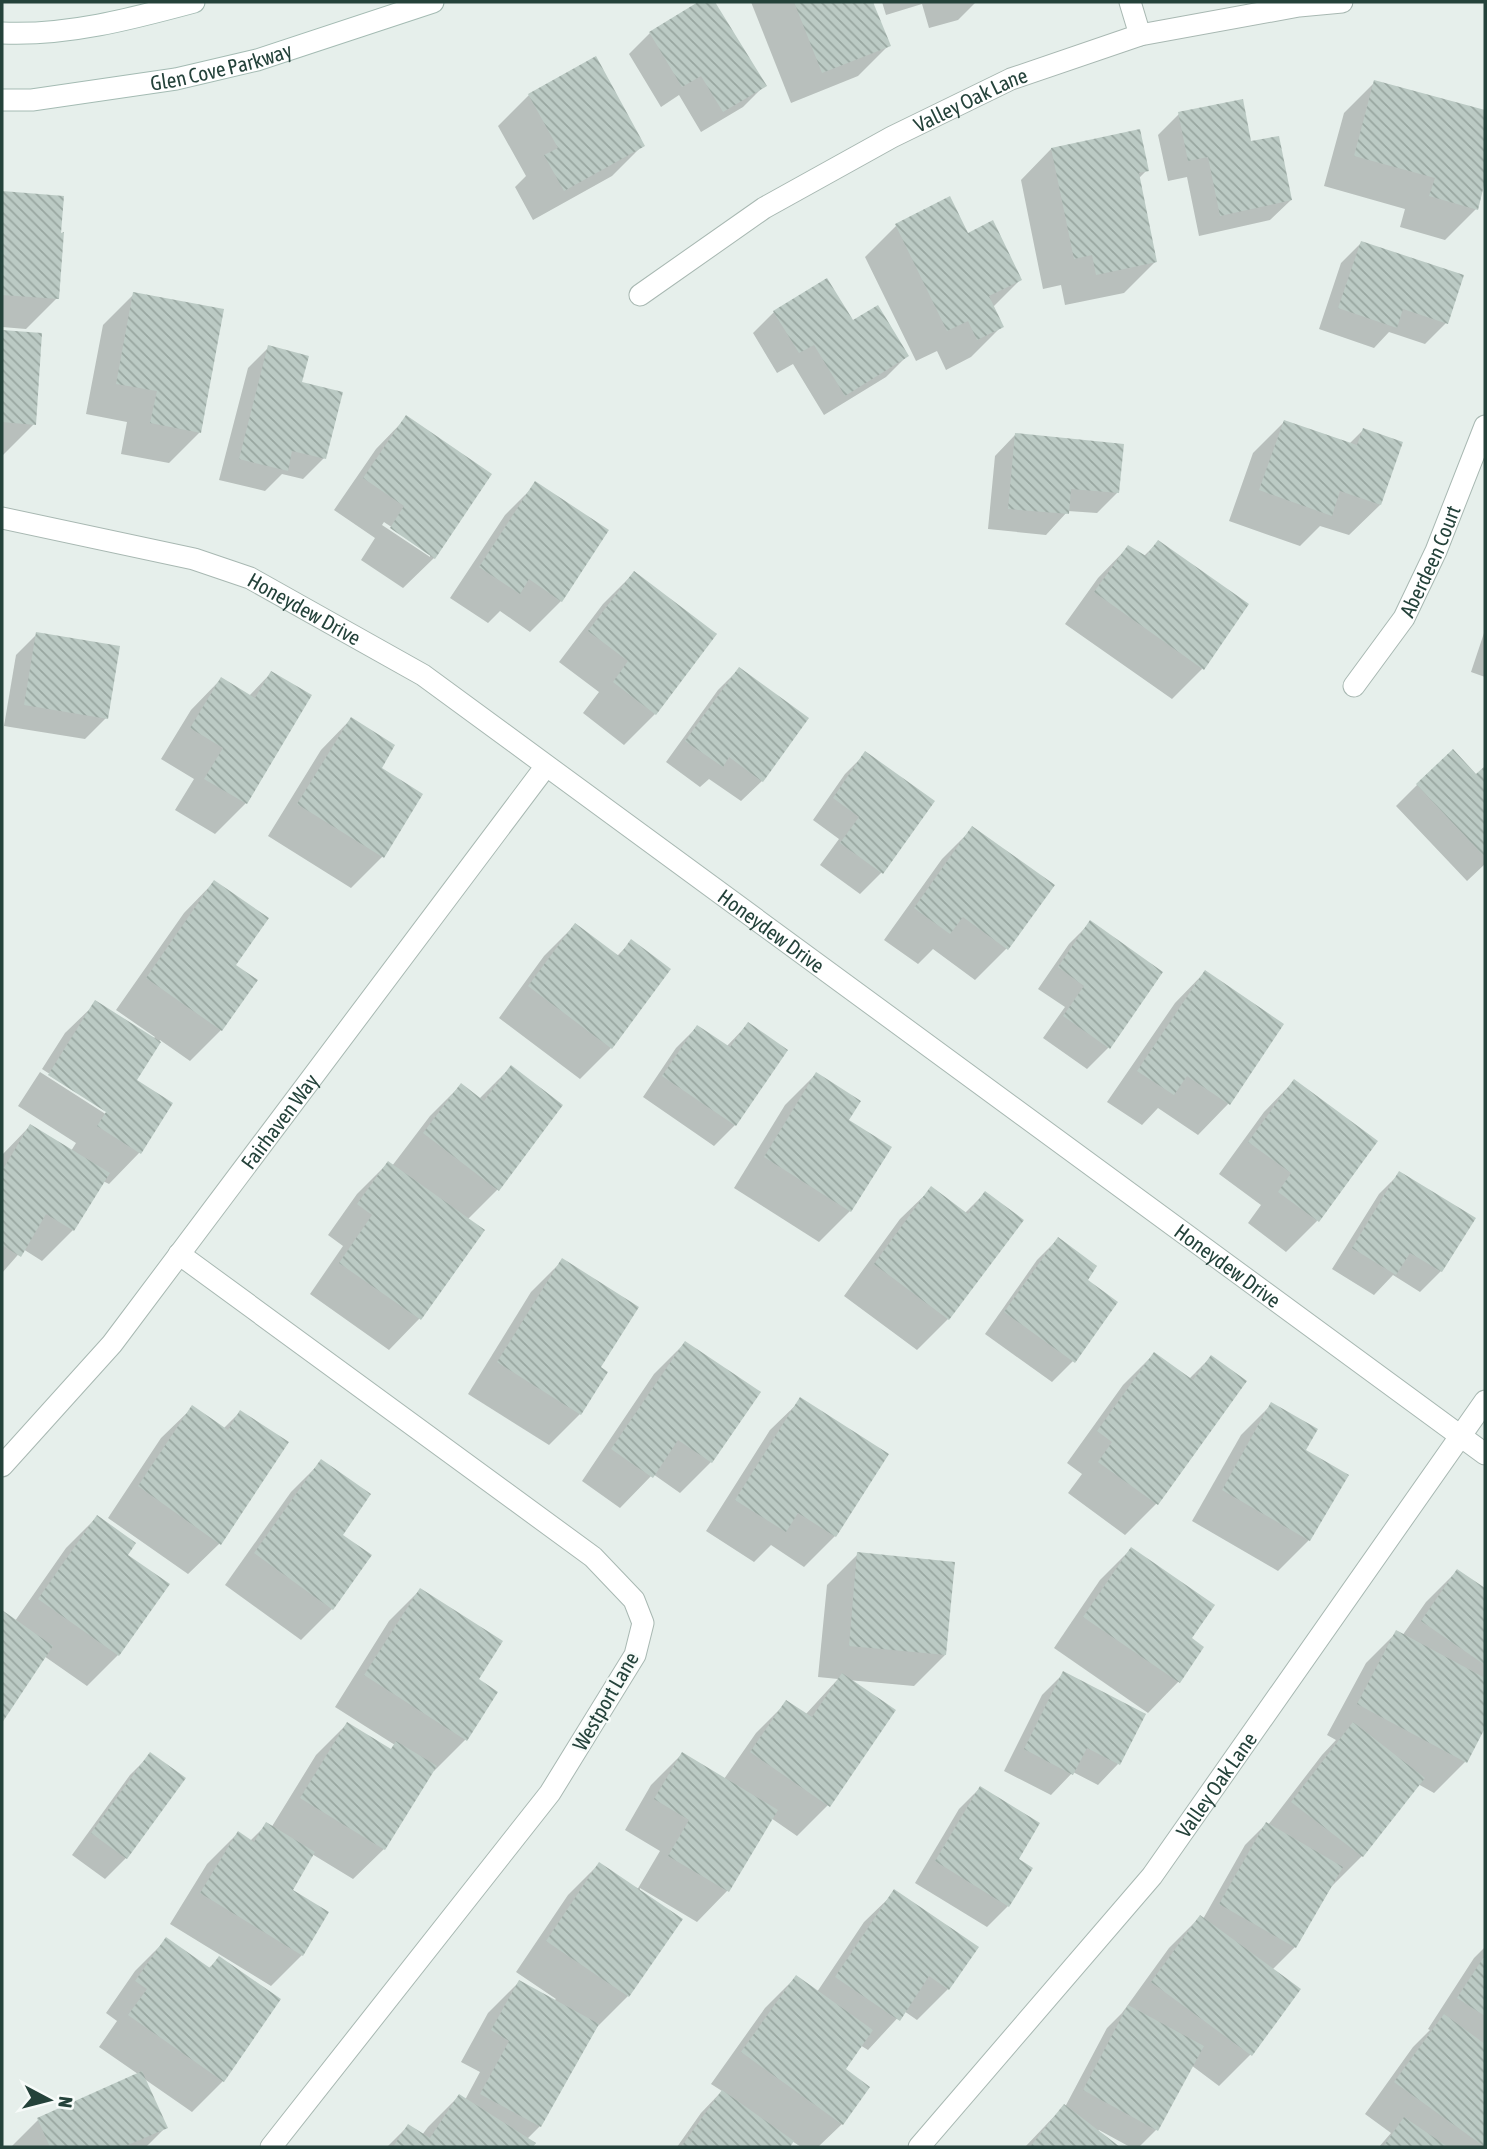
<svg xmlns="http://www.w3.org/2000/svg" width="1487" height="2149" viewBox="0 0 1487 2149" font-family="'Asap Condensed',sans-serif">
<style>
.shadow{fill:#0003;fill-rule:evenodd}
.building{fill:url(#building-back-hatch)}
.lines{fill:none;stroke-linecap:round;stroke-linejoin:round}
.minor-casing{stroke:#a8b8b2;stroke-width:23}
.secondary-casing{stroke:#a4bbb3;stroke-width:23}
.minor{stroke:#fff;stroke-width:21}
.secondary{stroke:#fff;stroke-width:21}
.labels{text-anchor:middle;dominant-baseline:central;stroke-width:5;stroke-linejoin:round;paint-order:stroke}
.street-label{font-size:21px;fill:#24423a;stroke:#f7fbf9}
</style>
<defs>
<pattern id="building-back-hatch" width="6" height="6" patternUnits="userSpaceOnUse" patternTransform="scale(1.75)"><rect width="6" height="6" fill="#bbcac4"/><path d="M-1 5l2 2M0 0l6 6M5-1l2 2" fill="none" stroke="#98a6a0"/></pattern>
</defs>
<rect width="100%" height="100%" fill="#e6efeb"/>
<g class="shadow">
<path d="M701 2H713L764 86 743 107 701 132 679 95 661 107 629 54 650 33Z"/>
<path d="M751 2H871L889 45 858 76 791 103Z"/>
<path d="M882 2H976L958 20 929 28 922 4 886 15Z"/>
<path d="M1375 82 1485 112V174L1476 209 1445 240 1400 227 1405 209 1324 186 1344 113Z"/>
<path d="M529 95 643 145 612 176 533 220 515 187 526 176 498 126Z"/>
<path d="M1179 114 1250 143 1291 200 1270 220 1199 236 1187 177 1168 181 1158 135Z"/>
<path d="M1051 149 1147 170 1138 179 1155 262 1124 293 1065 305 1061 285 1043 289 1021 180Z"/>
<path d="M2 193 62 198 57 298 26 329 2 327Z"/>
<path d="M949 199 967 235 1020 280 993 307 1002 326 971 357 946 370 937 351 916 361 865 257 896 226Z"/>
<path d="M1362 242 1446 323 1425 344 1389 332 1374 348 1319 329 1341 263Z"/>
<path d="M134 294 200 432 169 463 121 454 127 422 86 414 103 325Z"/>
<path d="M774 312 853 323 907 356 886 377 824 415 793 364 777 373 753 333Z"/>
<path d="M2 332 40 335 34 424 3 455Z"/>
<path d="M269 347 300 383 324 458 303 479 282 474 265 491 219 480 248 368Z"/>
<path d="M406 418 434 558 403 588 361 560 375 538 334 510 376 449ZM384 522 430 553V557L382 525Z"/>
<path d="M1284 422 1349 444 1363 430 1380 505 1349 535 1320 526 1300 546 1229 521 1253 453Z"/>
<path d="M1015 435 1118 492 1097 513 1068 511 1046 535 988 529 995 456Z"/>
<path d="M536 484 561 601 530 632 500 611 488 623 450 598 505 515Z"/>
<path d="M1158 542 1202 669 1172 699 1065 624 1098 578 1128 547 1143 557Z"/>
<path d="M634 573 655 714 624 745 583 713 599 692 559 662 603 604Z"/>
<path d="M1485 630V677L1471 672Z"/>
<path d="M37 634 106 718 85 739 4 726 16 655Z"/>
<path d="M739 669 762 781 741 801 709 779 700 787 666 762 718 690Z"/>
<path d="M271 673 310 696 246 803 215 834 175 810 194 779 161 759 191 710 221 679 249 696Z"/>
<path d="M351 719 379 768 421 795 382 857 351 888 268 836 321 750Z"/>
<path d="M865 754 933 801 881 873 860 894 820 865 839 839 813 820 845 774Z"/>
<path d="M1485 768V864L1467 881 1396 806 1417 785 1476 777Z"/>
<path d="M973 828 1052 886 1006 949 975 980 933 949 918 964 884 940 942 859Z"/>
<path d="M214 882 234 966 221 1030 190 1061 160 1040 135 1081 171 1104 139 1153 109 1184 103 1181 73 1230 42 1261 23 1249 2 1273V1155L30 1126 71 1151 76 1143 18 1106 40 1072 107 1115V1111L42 1069 65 1033 96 1003 153 1039 155 1037 116 1010 184 913Z"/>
<path d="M1090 923 1161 972 1108 1048 1087 1069 1043 1038 1065 1007 1038 989 1069 944Z"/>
<path d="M575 925 617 956 631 942 611 1048 580 1079 499 1018 544 956Z"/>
<path d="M1205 972 1228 1104 1198 1135 1158 1108 1142 1125 1107 1102 1175 1003Z"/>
<path d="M748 1024 786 1050 735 1125 714 1146 643 1097 676 1048 697 1027 726 1047Z"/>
<path d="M511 1067 497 1190 467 1220 419 1319 389 1350 310 1294 343 1246 328 1235 357 1194 388 1163 392 1166 430 1116 461 1085 479 1099Z"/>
<path d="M816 1074 846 1121 850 1211 819 1242 734 1188 785 1105Z"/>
<path d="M1294 1081 1317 1221 1286 1252 1248 1223 1261 1205 1219 1174 1264 1112Z"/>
<path d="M1400 1173 1441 1271 1420 1292 1393 1275 1374 1295 1332 1269 1379 1194Z"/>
<path d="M931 1189 965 1213 985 1193 1021 1220 948 1319 917 1350 844 1296 900 1219Z"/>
<path d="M1058 1239 1085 1281 1073 1361 1052 1382 985 1334 1037 1260Z"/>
<path d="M562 1261 598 1368 580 1414 549 1445 468 1394 531 1292Z"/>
<path d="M685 1343 711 1462 680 1493 653 1474 620 1508 582 1481 654 1374Z"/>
<path d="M1154 1354 1189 1379 1211 1357 1245 1382 1156 1504 1125 1535 1068 1493 1082 1474 1067 1463 1123 1385Z"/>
<path d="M801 1400 887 1455 835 1536 804 1567 771 1545 754 1562 706 1531 770 1430Z"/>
<path d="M1272 1404 1303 1450 1309 1540 1278 1571 1192 1521 1241 1435Z"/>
<path d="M192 1408 223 1429 240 1412 219 1544 188 1574 108 1518 161 1438Z"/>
<path d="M322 1461 341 1535 332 1609 301 1640 225 1585 291 1492Z"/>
<path d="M97 1517 118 1655 87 1686 44 1656 2 1719V1614L15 1621 66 1548Z"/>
<path d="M1131 1549 1190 1639 1178 1682 1148 1713 1054 1648 1100 1580Z"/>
<path d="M858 1554 945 1655 914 1686 848 1680 828 1805 797 1836 771 1818 727 1891 697 1922 640 1888 628 1996 597 2027 540 2126 527 2139 533 2143 531 2147H387L408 2126 422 2135 428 2127 459 2096 465 2100 480 2072 461 2062 488 2013 519 1982 554 2001 556 1999 516 1972 568 1895 599 1864 637 1890 660 1851 625 1830 651 1785 682 1754 724 1779 756 1733 787 1702 805 1715 838 1679 818 1677 827 1585Z"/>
<path d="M1457 1571 1484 1589 1485 1587V1724L1465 1762 1434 1793 1418 1784 1362 1856 1331 1887 1295 1947 1272 1970 1299 1989 1250 2055 1219 2086 1191 2065 1157 2129 1139 2147H1130L1099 2130 1097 2132 1117 2147H1025L1064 2106 1065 2107 1107 2028 1122 2013 1169 1948 1200 1917 1203 1919 1245 1845 1266 1824 1268 1825 1322 1755 1336 1740 1327 1735 1366 1663 1397 1632 1402 1636 1426 1602Z"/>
<path d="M420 1590 476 1680 465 1740 434 1771 433 1770 384 1849 353 1879 312 1854 291 1890 302 1955 271 1986 170 1924 207 1864 238 1833 250 1841 266 1825 271 1828 316 1755 347 1724 390 1750 395 1745 335 1707 389 1621Z"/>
<path d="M1063 1674 1118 1764 1098 1785 1073 1772 1051 1795 1004 1771 1042 1695Z"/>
<path d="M151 1754 126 1858 105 1879 72 1855 130 1775Z"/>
<path d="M980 1788 1016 1859 1008 1906 987 1927 915 1883 959 1809Z"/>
<path d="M895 1892 948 1989 917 2020 904 2011 868 2050 860 2045 843 2069 842 2124 818 2147H801L792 2141 787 2147H677L701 2113 722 2091 711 2084 765 2008 796 1977 817 1992 864 1922Z"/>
<path d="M166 1940 208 1969 219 1958 223 2081 192 2112 143 2078 166 2127 146 2147H11L38 2120 138 2074 99 2047 117 2021 106 2013 135 1971Z"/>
<path d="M1485 1947V2147H1379L1391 2133 1365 2114 1413 2047 1430 2030 1428 2029 1474 1958Z"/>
</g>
<g class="building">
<path d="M698 2H715L767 86 723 112 701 76 682 87 649 32Z"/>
<path d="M794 2H873L891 46 822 73Z"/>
<path d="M596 56 645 146 564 191 544 155 558 148 528 94Z"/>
<path d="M1374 80 1485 110V181L1478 210 1429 196 1435 178 1354 156Z"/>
<path d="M1243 99 1251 141 1279 136 1292 200 1220 216 1208 157 1188 161 1178 112Z"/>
<path d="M1140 129 1149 171 1139 173 1157 262 1096 275 1092 255 1074 259 1051 148Z"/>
<path d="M2 191 64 196 61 233 64 232 59 299 2 295Z"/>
<path d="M950 196 968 233 993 220 1022 280 989 296 1004 327 977 340 968 321 947 331 895 224Z"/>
<path d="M1361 241 1464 275 1448 324 1403 309 1397 328 1338 308Z"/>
<path d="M827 278 853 320 878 305 909 356 845 396 814 345 799 353 773 311Z"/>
<path d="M133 292 224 309 201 433 150 423 157 391 116 384Z"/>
<path d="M2 330 42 333 36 425 2 422Z"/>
<path d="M268 345 309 356 302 382 343 392 326 459 292 451 288 471 239 459Z"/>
<path d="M406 415 492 474 435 559 390 528 404 506 363 478Z"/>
<path d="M1284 420 1357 445 1363 428 1403 442 1381 505 1340 491 1332 516 1259 490Z"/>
<path d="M1015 433 1124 444 1119 493 1071 489 1069 514 1008 509Z"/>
<path d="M535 481 609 530 562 602 529 579 520 594 479 567Z"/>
<path d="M1158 540 1249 604 1204 670 1094 592 1128 545 1146 556Z"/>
<path d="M634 571 717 634 656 715 613 682 628 661 588 631Z"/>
<path d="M36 632 120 646 108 719 24 705Z"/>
<path d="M739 667 809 718 763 782 729 757 723 767 685 741Z"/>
<path d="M271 671 312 695 247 804 204 779 223 748 190 728 221 677 255 698Z"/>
<path d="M351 717 395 745 382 768 423 794 384 858 297 804Z"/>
<path d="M1453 749 1476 774 1485 766V857L1416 784Z"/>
<path d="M865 751 935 801 883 874 840 843 859 817 833 798Z"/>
<path d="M972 826 1055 885 1008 950 963 917 950 934 914 908Z"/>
<path d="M214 880 269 918 236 965 258 980 222 1031 146 978Z"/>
<path d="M1090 920 1163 972 1110 1049 1063 1016 1084 986 1058 967Z"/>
<path d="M575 923 619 956 631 939 671 969 612 1049 528 986Z"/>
<path d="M1205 970 1284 1024 1230 1105 1187 1076 1174 1095 1137 1071Z"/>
<path d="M95 1000 161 1042 137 1080 173 1103 141 1154 97 1126 106 1112 48 1075Z"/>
<path d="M748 1022 788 1050 736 1126 662 1076 697 1025 730 1047Z"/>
<path d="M511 1065 563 1105 499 1191 423 1133 461 1083 484 1101Z"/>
<path d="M816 1072 861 1101 849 1120 892 1147 851 1212 764 1157Z"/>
<path d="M1294 1079 1378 1141 1319 1222 1278 1192 1291 1173 1248 1142Z"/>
<path d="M30 1124 110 1173 74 1231 46 1214 21 1257 2 1245V1171Z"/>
<path d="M388 1161 485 1230 421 1320 339 1263 372 1215 357 1204Z"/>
<path d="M1399 1171 1476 1218 1442 1272 1410 1253 1396 1275 1352 1248Z"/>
<path d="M931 1186 968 1214 985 1191 1024 1220 949 1320 874 1264Z"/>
<path d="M1058 1237 1097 1266 1088 1280 1118 1302 1075 1363 1004 1312Z"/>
<path d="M562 1258 639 1307 601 1367 608 1372 581 1415 497 1362Z"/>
<path d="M685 1341 761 1392 712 1463 678 1440 653 1478 611 1449Z"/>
<path d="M1154 1352 1193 1380 1211 1355 1247 1381 1158 1505 1098 1462 1112 1442 1097 1431Z"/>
<path d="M800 1397 889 1454 836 1537 798 1513 786 1532 735 1500Z"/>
<path d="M1271 1402 1318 1429 1306 1450 1349 1475 1310 1541 1222 1490Z"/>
<path d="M192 1405 228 1430 240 1410 289 1442 221 1545 138 1486Z"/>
<path d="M321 1459 371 1494 343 1535 372 1555 333 1610 254 1553Z"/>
<path d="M97 1515 136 1543 128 1555 170 1584 119 1656 38 1599Z"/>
<path d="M1131 1547 1215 1605 1192 1638 1204 1647 1180 1683 1083 1617Z"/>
<path d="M857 1552 955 1562 946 1655 849 1646Z"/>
<path d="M1457 1569 1485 1588V1665L1421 1621Z"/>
<path d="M420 1588 503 1641 479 1679 498 1692 467 1741 364 1675Z"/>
<path d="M2 1610 53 1646 2 1723Z"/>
<path d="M1396 1630 1485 1678V1728L1467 1763 1357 1704Z"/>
<path d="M1063 1671 1146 1714 1120 1765 1087 1748 1073 1775 1024 1749Z"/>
<path d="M842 1673 896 1710 830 1807 750 1752 786 1700 812 1717Z"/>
<path d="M347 1722 391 1749 396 1741 437 1766 385 1850 300 1798Z"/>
<path d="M1353 1722 1425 1778 1363 1857 1291 1802Z"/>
<path d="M150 1752 186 1778 127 1859 91 1833Z"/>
<path d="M682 1752 778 1810 729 1892 668 1856 689 1820 654 1799Z"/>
<path d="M980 1786 1040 1823 1019 1859 1033 1868 1009 1907 935 1861Z"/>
<path d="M266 1822 315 1852 293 1890 329 1912 303 1956 200 1893 238 1831 254 1842Z"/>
<path d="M1266 1822 1343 1867 1296 1948 1219 1904Z"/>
<path d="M599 1862 683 1919 629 1997 546 1941Z"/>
<path d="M894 1889 979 1947 949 1990 929 1976 900 2021 835 1977Z"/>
<path d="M1200 1915 1301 1989 1252 2056 1151 1982Z"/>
<path d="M166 1937 210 1968 219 1956 281 1999 224 2082 128 2015 147 1989 135 1981Z"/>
<path d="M1485 1955V2016L1457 1998Z"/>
<path d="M796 1975 873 2030 846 2069 870 2087 843 2125 741 2052Z"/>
<path d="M519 1980 599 2024 541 2127 480 2094 509 2041 491 2030Z"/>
<path d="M1128 2005 1204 2046 1158 2131 1083 2090Z"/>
<path d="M1444 2014 1485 2044V2147L1394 2082Z"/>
<path d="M142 2071 168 2128 123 2147H50L37 2118Z"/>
<path d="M722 2090 794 2141 790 2147H681Z"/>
<path d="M459 2094 536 2143 533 2147H393L408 2124 430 2138Z"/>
<path d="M1064 2104 1120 2147H1030Z"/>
<path d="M1404 2117 1448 2147H1383Z"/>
</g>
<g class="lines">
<defs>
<g id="minor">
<path d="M1130 2 1140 35"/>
<path id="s1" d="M640 295 764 208 892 137 1011 79 1140 35 1299 6 1342 2"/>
<path id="s2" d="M2 518 194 559 250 578 423 675 1485 1454"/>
<path id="s3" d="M1354 686 1404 618 1436 551 1485 426"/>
<path d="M179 1254 593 1557 634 1600 643 1623 635 1655 550 1793 271 2147"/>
<path id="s4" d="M2 1466 112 1344 546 766"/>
<path id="s5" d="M919 2147 1152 1876 1485 1401"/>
</g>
<g id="secondary">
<path d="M2 33C67 36 131 19 194 2"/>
<path id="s6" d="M2 100H32L176 79 257 60 433 2"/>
</g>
</defs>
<use href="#minor" class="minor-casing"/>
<use href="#secondary" class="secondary-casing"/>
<use href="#minor" class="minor"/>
<use href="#secondary" class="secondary"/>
</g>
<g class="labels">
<g class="street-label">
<text stroke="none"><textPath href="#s6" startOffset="222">Glen Cove Parkway</textPath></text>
<text stroke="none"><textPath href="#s1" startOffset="385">Valley Oak Lane</textPath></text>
<text stroke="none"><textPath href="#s3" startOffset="147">Aberdeen Court</textPath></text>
<text stroke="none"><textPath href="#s2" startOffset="318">Honeydew Drive</textPath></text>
<text stroke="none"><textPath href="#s2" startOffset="886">Honeydew Drive</textPath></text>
<text stroke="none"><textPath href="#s4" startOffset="443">Fairhaven Way</textPath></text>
<text stroke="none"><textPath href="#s2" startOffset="1452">Honeydew Drive</textPath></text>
<text transform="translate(605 1701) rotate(-60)">Westport Lane</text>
<text stroke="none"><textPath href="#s5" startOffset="469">Valley Oak Lane</textPath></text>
</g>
</g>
<rect width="1487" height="2149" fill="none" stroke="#24423a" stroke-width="7"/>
<g transform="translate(49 2100) rotate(97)" stroke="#f7fbf9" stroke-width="5" paint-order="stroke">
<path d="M0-5L12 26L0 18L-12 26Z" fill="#24423a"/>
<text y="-10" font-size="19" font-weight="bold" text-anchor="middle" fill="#24423a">N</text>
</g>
</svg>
